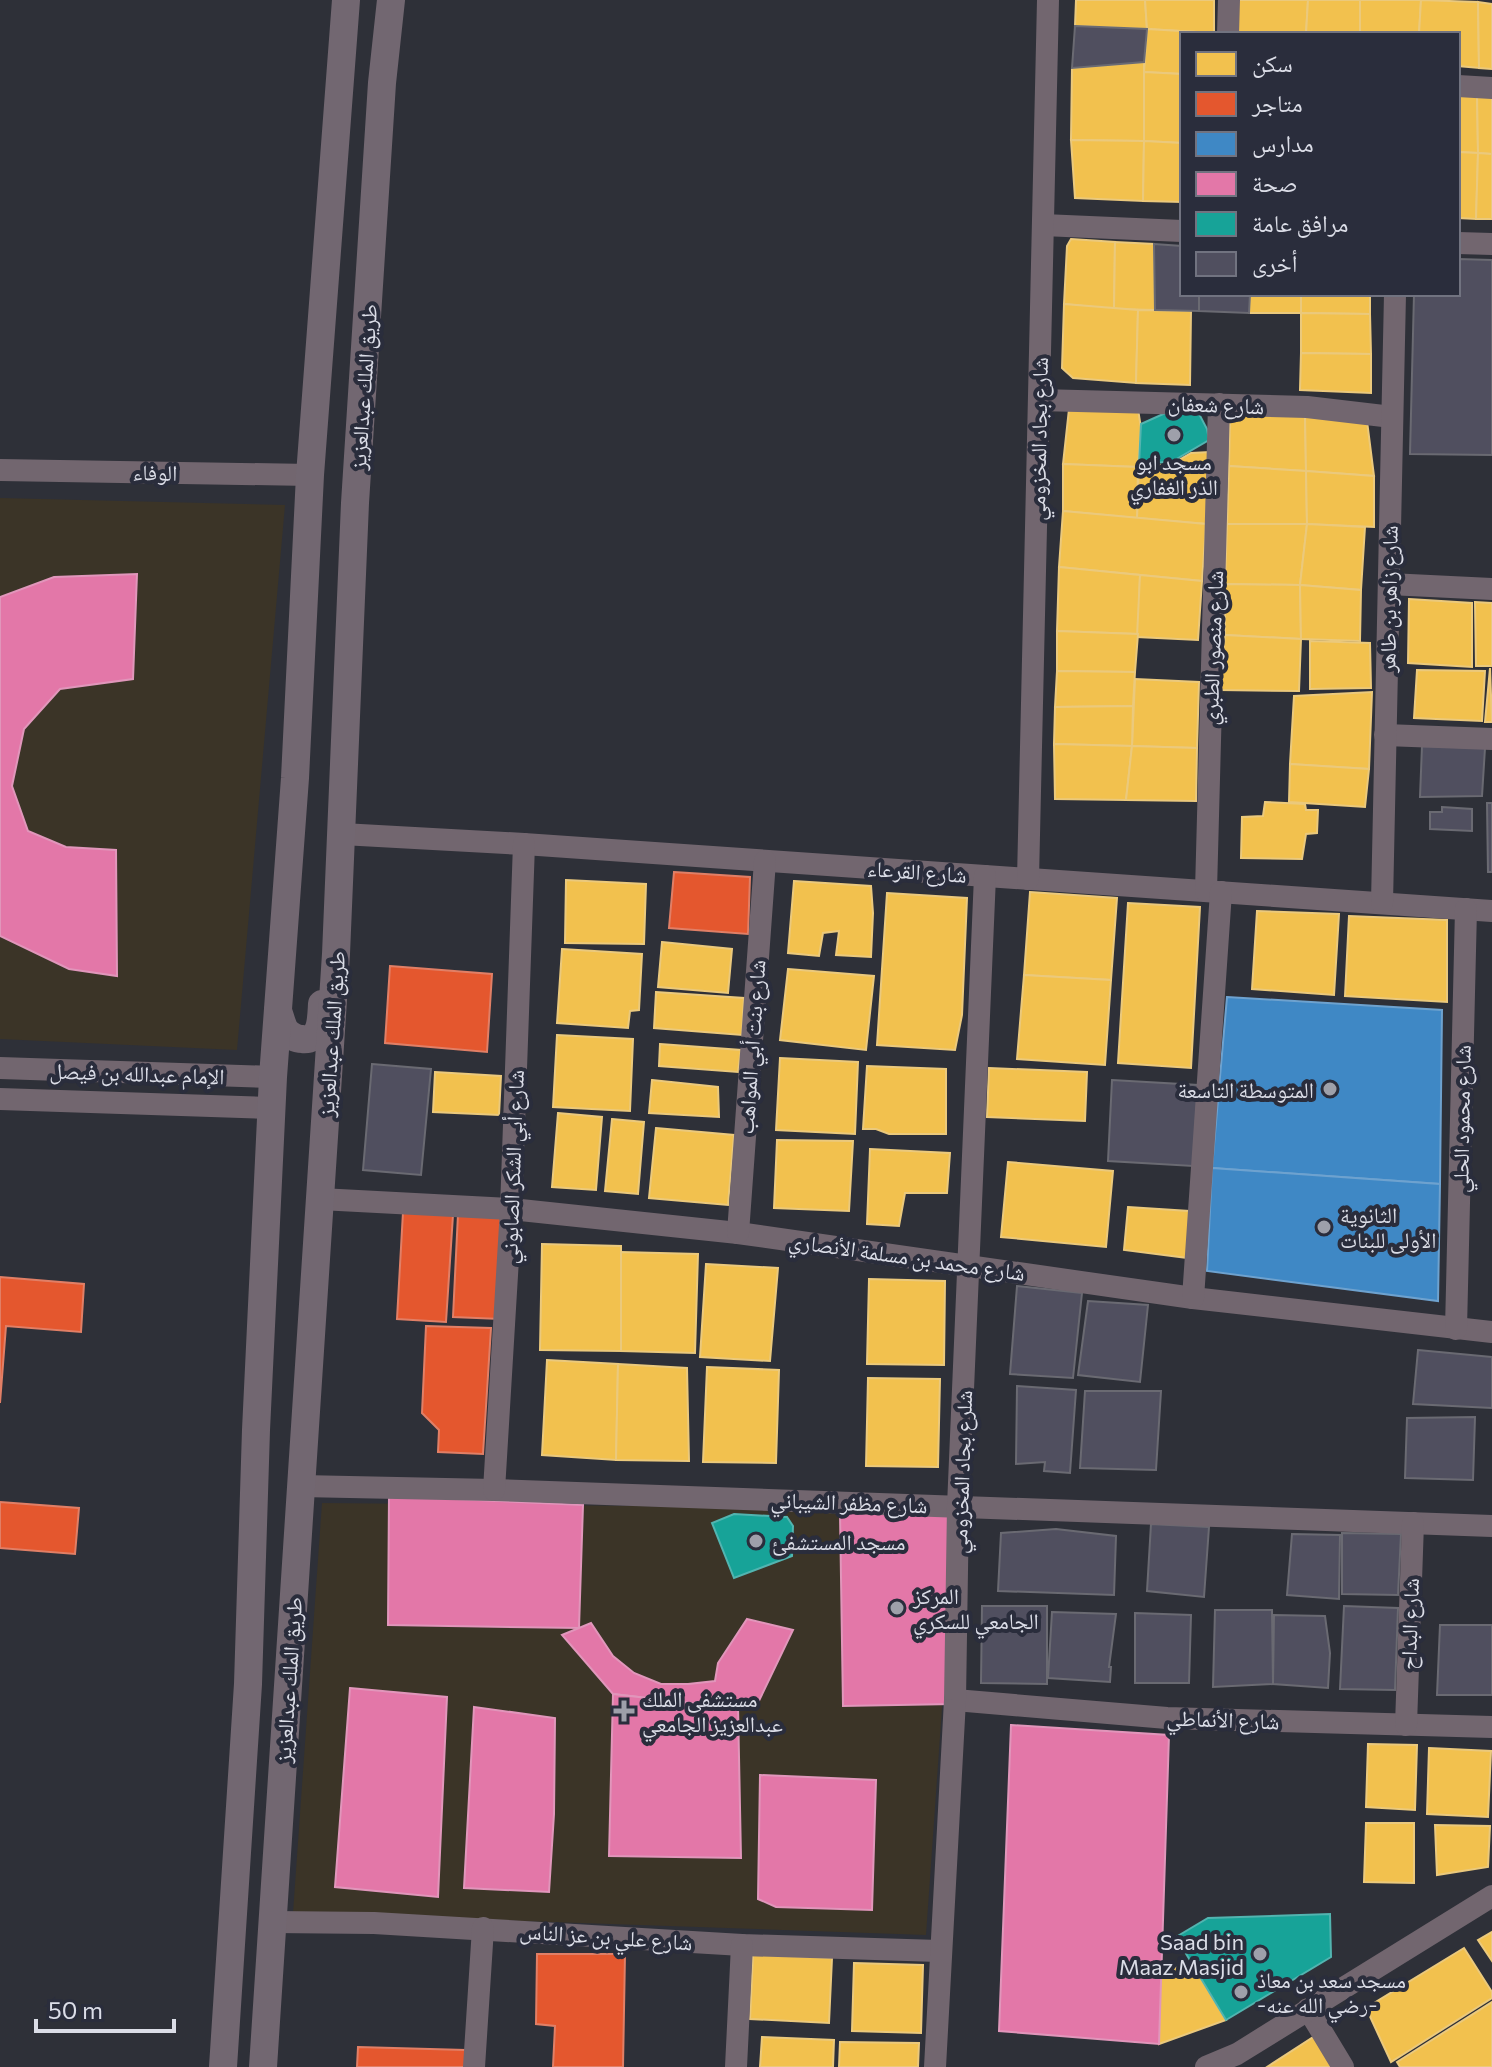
<svg xmlns="http://www.w3.org/2000/svg" width="1492" height="2067" viewBox="0 0 1492 2067" font-family="Commissioner,'Noto Naskh Arabic',sans-serif">
<style>
.medical{fill:#3b3427}
.homes{fill:#f2c14e;stroke:#ebc97c;stroke-width:2}
.shops{fill:#e4572e;stroke:#e17f66;stroke-width:2}
.schools{fill:#3f88c5;stroke:#6ea2cf;stroke-width:2}
.health{fill:#e377a8;stroke:#e196bb;stroke-width:2}
.public{fill:#17a398;stroke:#52b4b0;stroke-width:2}
.building{fill:#504f5f;stroke:#6a6a72;stroke-width:2}
.lines{fill:none;stroke-linecap:round;stroke-linejoin:round}
.minor{stroke:#72666f;stroke-width:22}
.major{stroke:#726771;stroke-width:28}
.poi-dot{fill:#9ea0aa;stroke:#2a2d3c;stroke-width:3}
.labels{text-anchor:middle;dominant-baseline:central;stroke-width:8;stroke-linejoin:round;paint-order:stroke}
.street-label{font-size:22px;fill:#dbdde7;stroke:#2a2d3c}
.poi-label{font-size:22px;fill:#dbdde7;stroke:#2a2d3c;text-anchor:start}
</style>
<rect width="100%" height="100%" fill="#2e3038"/>
<g class="medical">
<path d="M0 498 285 505 237 1050 0 1039Z"/>
<path d="M322 1503 956 1509 926 1935 293 1913Z"/>
</g>
<g class="homes">
<path d="M1076 0H1145L1147 29 1075 26Z"/>
<path d="M1145 0H1214V33L1147 29Z"/>
<path d="M1237 0H1308L1306 34H1235Z"/>
<path d="M1308 0H1360V34H1306Z"/>
<path d="M1360 0H1421L1419 34H1360Z"/>
<path d="M1421 0 1478 2 1479 68 1458 66V34H1419Z"/>
<path d="M1478 2 1492 4V69L1479 68Z"/>
<path d="M1147 29 1214 33V34H1182V74L1144 72Z"/>
<path d="M1144 62V141L1071 140 1072 68Z"/>
<path d="M1144 72 1182 74V143L1144 141Z"/>
<path d="M1458 92 1477 93 1478 153 1458 152Z"/>
<path d="M1477 93 1492 94V154L1478 153Z"/>
<path d="M1071 140 1144 141 1143 201 1075 198Z"/>
<path d="M1144 141 1182 143V202L1143 201Z"/>
<path d="M1458 152 1478 153 1476 219 1458 218Z"/>
<path d="M1478 153 1492 154V219H1476Z"/>
<path d="M1071 239 1115 242 1114 309 1064 304 1067 246Z"/>
<path d="M1115 242 1154 244 1155 310 1114 309Z"/>
<path d="M1250 294H1301V313H1249Z"/>
<path d="M1301 294H1370V314L1301 313Z"/>
<path d="M1064 304 1138 310 1136 383 1073 378 1062 368Z"/>
<path d="M1138 310 1191 311 1190 385 1136 383Z"/>
<path d="M1301 313 1370 314 1371 354 1301 353Z"/>
<path d="M1301 353 1371 354V393L1300 390Z"/>
<path d="M1069 409H1138L1141 428 1138 467 1063 464Z"/>
<path d="M1230 415 1305 416 1306 471 1229 466Z"/>
<path d="M1305 416 1367 421 1374 476 1306 471Z"/>
<path d="M1209 452 1206 524 1137 518 1139 465H1170L1191 453Z"/>
<path d="M1063 464 1138 467 1137 518 1063 511Z"/>
<path d="M1229 466 1306 471 1307 524H1227Z"/>
<path d="M1306 471 1374 476V527L1307 524Z"/>
<path d="M1063 511 1206 524 1202 581 1059 567Z"/>
<path d="M1227 524H1307L1300 585 1225 584Z"/>
<path d="M1307 524 1365 527 1361 590 1300 585Z"/>
<path d="M1059 567 1140 575 1138 634 1057 631Z"/>
<path d="M1140 575 1202 581 1198 640 1137 637Z"/>
<path d="M1225 584 1300 585 1301 639 1225 635Z"/>
<path d="M1300 585 1361 590 1360 641 1301 639Z"/>
<path d="M1409 599 1472 603V667L1408 663Z"/>
<path d="M1475 602 1492 603V666H1476Z"/>
<path d="M1057 631 1138 634 1135 672 1057 671Z"/>
<path d="M1225 635 1301 639 1299 691 1220 690Z"/>
<path d="M1310 641 1370 643 1371 688 1310 689Z"/>
<path d="M1490 668 1492 722H1485Z"/>
<path d="M1417 670 1485 671 1482 721 1414 718Z"/>
<path d="M1057 671 1135 672 1133 706 1055 707Z"/>
<path d="M1135 679 1199 682 1197 748 1132 746Z"/>
<path d="M1372 692 1369 769 1290 764 1294 696Z"/>
<path d="M1133 706 1132 746 1054 744 1055 707Z"/>
<path d="M1054 744 1132 746 1126 800 1055 799Z"/>
<path d="M1132 746 1197 748 1196 801 1126 800Z"/>
<path d="M1290 764 1369 769 1365 807 1289 802Z"/>
<path d="M1265 802 1305 804 1306 810H1318L1317 833 1306 834 1302 859 1241 858 1242 817 1263 816Z"/>
<path d="M566 880 646 884 644 944 565 943Z"/>
<path d="M794 881 871 886 873 913 871 957 836 955 839 931 823 933 819 956 788 953Z"/>
<path d="M1030 892 1117 898 1111 980 1024 975Z"/>
<path d="M887 893 967 898 962 1015 955 1050 877 1045Z"/>
<path d="M1128 903 1200 907 1191 1068 1118 1063Z"/>
<path d="M1257 911 1339 914 1334 995 1252 989Z"/>
<path d="M1349 916 1447 920V1002L1345 996Z"/>
<path d="M662 942 732 949 728 993 658 987Z"/>
<path d="M562 949 642 954 639 1010 630 1011 628 1028 557 1023Z"/>
<path d="M788 969 874 976 866 1050 780 1040Z"/>
<path d="M1024 975 1111 980 1105 1065 1017 1059Z"/>
<path d="M656 992 744 998 742 1035 654 1028Z"/>
<path d="M557 1035 633 1039 630 1111 553 1107Z"/>
<path d="M660 1044 741 1050 738 1072 659 1066Z"/>
<path d="M780 1058 858 1062 855 1134 776 1130Z"/>
<path d="M867 1066 946 1069V1134H889L876 1129H863Z"/>
<path d="M989 1068 1087 1072 1085 1121 987 1117Z"/>
<path d="M435 1072 501 1076 499 1115 433 1112Z"/>
<path d="M652 1080 718 1087 719 1117 649 1113Z"/>
<path d="M558 1113 602 1117 596 1190 552 1187Z"/>
<path d="M612 1119 644 1122 638 1194 605 1191Z"/>
<path d="M656 1128 734 1135 728 1205 649 1198Z"/>
<path d="M777 1140 853 1141 849 1211 774 1208Z"/>
<path d="M870 1149 950 1153 947 1193H905L899 1226 867 1224Z"/>
<path d="M1008 1162 1113 1171 1106 1247 1001 1237Z"/>
<path d="M1128 1207 1189 1211 1188 1258 1124 1250Z"/>
<path d="M542 1244 621 1246V1351L540 1350Z"/>
<path d="M621 1252 698 1254 695 1353 621 1351Z"/>
<path d="M706 1264 778 1268 770 1361 700 1357Z"/>
<path d="M869 1279 945 1281 944 1365 867 1364Z"/>
<path d="M547 1360 618 1364 616 1460 542 1455Z"/>
<path d="M618 1364 687 1368 689 1461 616 1460Z"/>
<path d="M707 1367 779 1370 776 1463 703 1462Z"/>
<path d="M868 1378 940 1379 938 1467 866 1466Z"/>
<path d="M1368 1744 1417 1745 1415 1810 1366 1807Z"/>
<path d="M1429 1748 1491 1751 1488 1817 1427 1814Z"/>
<path d="M1366 1823H1414V1883L1364 1882Z"/>
<path d="M1435 1825 1490 1826 1488 1867 1437 1875Z"/>
<path d="M1492 1932V1961L1478 1940Z"/>
<path d="M1464 1948 1492 1992V1998L1391 2062 1366 2008Z"/>
<path d="M753 1954 832 1958 829 2023 750 2019Z"/>
<path d="M854 1963 923 1965 921 2033 852 2031Z"/>
<path d="M1193 1965 1226 2020 1159 2044 1160 1970Z"/>
<path d="M1492 2002V2067H1400L1397 2062Z"/>
<path d="M1318 2034 1337 2067H1267Z"/>
<path d="M762 2037 834 2040 833 2067H760Z"/>
<path d="M840 2042 919 2043 918 2067H839Z"/>
</g>
<g class="shops">
<path d="M674 872 750 877 748 934 669 928Z"/>
<path d="M390 966 492 974 487 1052 385 1043Z"/>
<path d="M403 1212 453 1215 446 1322 397 1319Z"/>
<path d="M458 1214 504 1216 500 1319 453 1317Z"/>
<path d="M0 1277 84 1284 81 1332 6 1326 0 1403Z"/>
<path d="M426 1326 491 1328 483 1454 438 1452 439 1430 422 1413Z"/>
<path d="M0 1502 79 1508 75 1554 0 1548Z"/>
<path d="M537 1954H625L623 2067H553L555 2026 536 2024Z"/>
<path d="M358 2047 465 2050V2067H357Z"/>
</g>
<g class="schools">
<path d="M1227 997 1442 1010 1440 1184 1212 1168Z"/>
<path d="M1212 1168 1440 1184 1438 1301 1207 1271Z"/>
</g>
<g class="health">
<path d="M137 574 133 679 60 689 24 729 12 786 28 831 66 847 116 850 117 976 69 969 0 936V597L54 577Z"/>
<path d="M389 1496 583 1505 579 1628 388 1625Z"/>
<path d="M953 1512V1704L843 1706 840 1513Z"/>
<path d="M747 1619 793 1630 756 1707 690 1703 613 1694 562 1635 591 1623 613 1656 634 1673 661 1684H688L715 1681 718 1663Z"/>
<path d="M350 1688 447 1697 438 1897 335 1887Z"/>
<path d="M613 1694 690 1703 738 1706 741 1858 609 1856Z"/>
<path d="M474 1707 555 1718 554 1814 549 1892 464 1888Z"/>
<path d="M1011 1725 1169 1735 1159 2044 999 2031Z"/>
<path d="M760 1775 876 1780 872 1910 776 1907 758 1899Z"/>
</g>
<g class="public">
<path d="M1172 410H1197L1207 429 1209 440 1173 461 1139 465 1141 424Z"/>
<path d="M734 1514 787 1517 793 1526 792 1556 734 1578 712 1523Z"/>
<path d="M1330 1914 1331 1957 1226 2020 1176 1937 1208 1918Z"/>
</g>
<g class="building">
<path d="M1075 26 1147 29 1144 62 1072 68Z"/>
<path d="M1154 244 1182 246V294H1199V311L1155 310Z"/>
<path d="M1458 259 1492 260V455L1410 454 1414 294H1458Z"/>
<path d="M1199 294H1250L1249 313 1199 311Z"/>
<path d="M1422 746 1485 748 1482 796 1420 797Z"/>
<path d="M1487 803H1492V872H1488Z"/>
<path d="M1442 807 1472 809V831L1430 829V812H1442Z"/>
<path d="M372 1064 431 1069 421 1175 363 1170Z"/>
<path d="M1112 1080 1198 1085 1193 1166 1108 1161Z"/>
<path d="M1017 1286 1082 1293 1073 1378 1010 1374Z"/>
<path d="M1088 1301 1148 1305 1140 1382 1078 1375Z"/>
<path d="M1418 1350 1492 1357V1408L1413 1404Z"/>
<path d="M1017 1386 1076 1390 1070 1473 1044 1471 1045 1462 1016 1464Z"/>
<path d="M1085 1391H1161L1156 1470 1080 1468Z"/>
<path d="M1475 1417 1473 1480 1405 1478 1407 1418Z"/>
<path d="M1151 1524 1209 1527 1204 1597 1147 1591Z"/>
<path d="M1056 1529 1116 1536 1114 1595 998 1591 1001 1533Z"/>
<path d="M1342 1533 1401 1534 1398 1595 1342 1594Z"/>
<path d="M1292 1534 1340 1535 1339 1599 1287 1595Z"/>
<path d="M982 1606H1047V1684L981 1683Z"/>
<path d="M1344 1606 1398 1608 1395 1690 1340 1689Z"/>
<path d="M1215 1610H1272L1273 1684 1213 1687Z"/>
<path d="M1052 1612 1116 1614 1109 1667H1111L1110 1682 1048 1678Z"/>
<path d="M1135 1613 1191 1615 1189 1683H1135Z"/>
<path d="M1274 1615 1325 1616 1330 1653 1328 1688 1273 1684Z"/>
<path d="M1440 1625H1492V1695H1437Z"/>
</g>
<g class="lines">
<g class="minor">
<path d="M1228 34 1229 0"/>
<path d="M1458 86 1492 88"/>
<path d="M1043 225 1182 231"/>
<path d="M1458 243 1492 244"/>
<path d="M1039 400 1307 407 1392 417"/>
<path d="M0 470 310 475"/>
<path d="M1389 584 1492 589"/>
<path d="M1385 735 1492 739"/>
<path d="M342 834 524 844 1492 911"/>
<path d="M1028 879 1048 0"/>
<path d="M1206 891 1219 404"/>
<path d="M1382 903 1395 294"/>
<path d="M0 1068 273 1077"/>
<path d="M0 1099 272 1108"/>
<path d="M320 1199 511 1209 738 1233 1193 1298 1492 1332"/>
<path d="M738 1233 765 861"/>
<path d="M1193 1298 1221 892"/>
<path d="M1456 1329 1466 909"/>
<path d="M301 1486 494 1490 1492 1526"/>
<path d="M494 1490 511 1209 524 844"/>
<path d="M955 1700 1167 1718 1492 1727"/>
<path d="M1406 1725 1413 1523"/>
<path d="M273 1922 374 1923 742 1945 939 1951"/>
<path d="M1308 2009 1343 2067"/>
<path d="M474 2067 483 1928"/>
<path d="M736 2067 742 1945"/>
<path d="M935 2067 955 1700 958 1506 985 876"/>
<path d="M1206 2067 1237 2054 1492 1896"/>
</g>
<g class="major">
<path d="M278 1011C280 1016 282 1025 285 1030 289 1035 296 1039 302 1039 322 1041 321 1019 322 1004"/>
<path d="M223 2067 248 1684 256 1430 273 1077 295 778 310 475 346 0"/>
<path d="M263 2067 336 954 355 503 382 83 391 0"/>
</g>
</g>
<g class="poi-dot">
<circle cx="1174" cy="435" r="8"/>
<circle cx="1330" cy="1089" r="8"/>
<circle cx="1324" cy="1227" r="8"/>
<circle cx="756" cy="1541" r="8"/>
<circle cx="897" cy="1608" r="8"/>
<path d="M620 1699h8v8h8v8h-8v8h-8v-8h-8v-8h8z"/>
<circle cx="1260" cy="1954" r="8"/>
<circle cx="1241" cy="1992" r="8"/>
</g>
<g class="labels">
<g class="street-label">
<text transform="translate(363 387) rotate(-86)">طريق الملك عبدالعزيز</text>
<text transform="translate(1216 404) rotate(2)">شارع شعفان</text>
<text transform="translate(1038 439) rotate(-89)">شارع بجاد المخزومي</text>
<text transform="translate(155 472) rotate(1)">الوفاء</text>
<text transform="translate(1388 599) rotate(-89)">شارع زاهر بن طاهر</text>
<text transform="translate(1212 648) rotate(-88)">شارع منصور الطبري</text>
<text transform="translate(917 871) rotate(4)">شارع القرعاء</text>
<text transform="translate(331 1034) rotate(-86)">طريق الملك عبدالعزيز</text>
<text transform="translate(751 1047) rotate(-86)">شارع بنت أبي المواهب</text>
<text transform="translate(137 1073) rotate(2)">الإمام عبدالله بن فيصل</text>
<text transform="translate(1461 1119) rotate(-89)">شارع محمود الحلي</text>
<text transform="translate(512 1167) rotate(-88)">شارع أبي الشكر الصابوني</text>
<text transform="translate(907 1256) rotate(8)">شارع محمد بن مسلمة الأنصاري</text>
<text transform="translate(961 1472) rotate(-88)">شلرع بجاد المخزومي</text>
<text transform="translate(849 1502) rotate(2)">شارع مظفر الشيباني</text>
<text transform="translate(1409 1624) rotate(-88)">شارع البداح</text>
<text transform="translate(288 1680) rotate(-86)">طريق الملك عبدالعزيز</text>
<text transform="translate(1223 1719) rotate(2)">شارع الأنماطي</text>
<text transform="translate(606 1936) rotate(4)">شارع علي بن عز الناس</text>
</g>
<g class="poi-label">
<text x="1174" y="461" text-anchor="middle">مسجد ابو<tspan x="1174" dy="25">الذر الغفاري</tspan></text>
<text x="1314" y="1089" text-anchor="end">المتوسطة التاسعة</text>
<text x="1340" y="1214">الثانوية<tspan x="1340" dy="25">الأولى للبنات</tspan></text>
<text x="772" y="1541">مسجد المستشفئ</text>
<text x="913" y="1595">المركز<tspan x="913" dy="25">الجامعي للسكري</tspan></text>
<text x="642" y="1698">مستشفى الملك<tspan x="642" dy="25">عبدالعزيز الجامعي</tspan></text>
<text x="1244" y="1941" text-anchor="end">Saad bin<tspan x="1244" dy="25">Maaz Masjid</tspan></text>
<text x="1257" y="1979">مسجد سعد بن معاذ<tspan x="1257" dy="25">-رضي الله عنه-</tspan></text>
</g>
</g>
<rect x="1180" y="32" width="280" height="264" fill="#2a2d3c" stroke="#717380" stroke-width="2"/>
<rect x="1196" y="52" width="40" height="24" fill="#f2c14e" stroke="#717380" stroke-width="2"/>
<text x="1252" y="72" font-size="24" fill="#dbdde7">سكن</text>
<rect x="1196" y="92" width="40" height="24" fill="#e4572e" stroke="#717380" stroke-width="2"/>
<text x="1252" y="112" font-size="24" fill="#dbdde7">متاجر</text>
<rect x="1196" y="132" width="40" height="24" fill="#3f88c5" stroke="#717380" stroke-width="2"/>
<text x="1252" y="152" font-size="24" fill="#dbdde7">مدارس</text>
<rect x="1196" y="172" width="40" height="24" fill="#e377a8" stroke="#717380" stroke-width="2"/>
<text x="1252" y="192" font-size="24" fill="#dbdde7">صحة</text>
<rect x="1196" y="212" width="40" height="24" fill="#17a398" stroke="#717380" stroke-width="2"/>
<text x="1252" y="232" font-size="24" fill="#dbdde7">مرافق عامة</text>
<rect x="1196" y="252" width="40" height="24" fill="#504f5f" stroke="#717380" stroke-width="2"/>
<text x="1252" y="272" font-size="24" fill="#dbdde7">أخرى</text>
<path d="M36 2019v12h138v-12" fill="none" stroke="#dbdde7" stroke-width="4"/>
<text x="48" y="2019" font-size="24" fill="#dbdde7" stroke="#2a2d3c" stroke-width="6" paint-order="stroke">50 m</text>
</svg>
